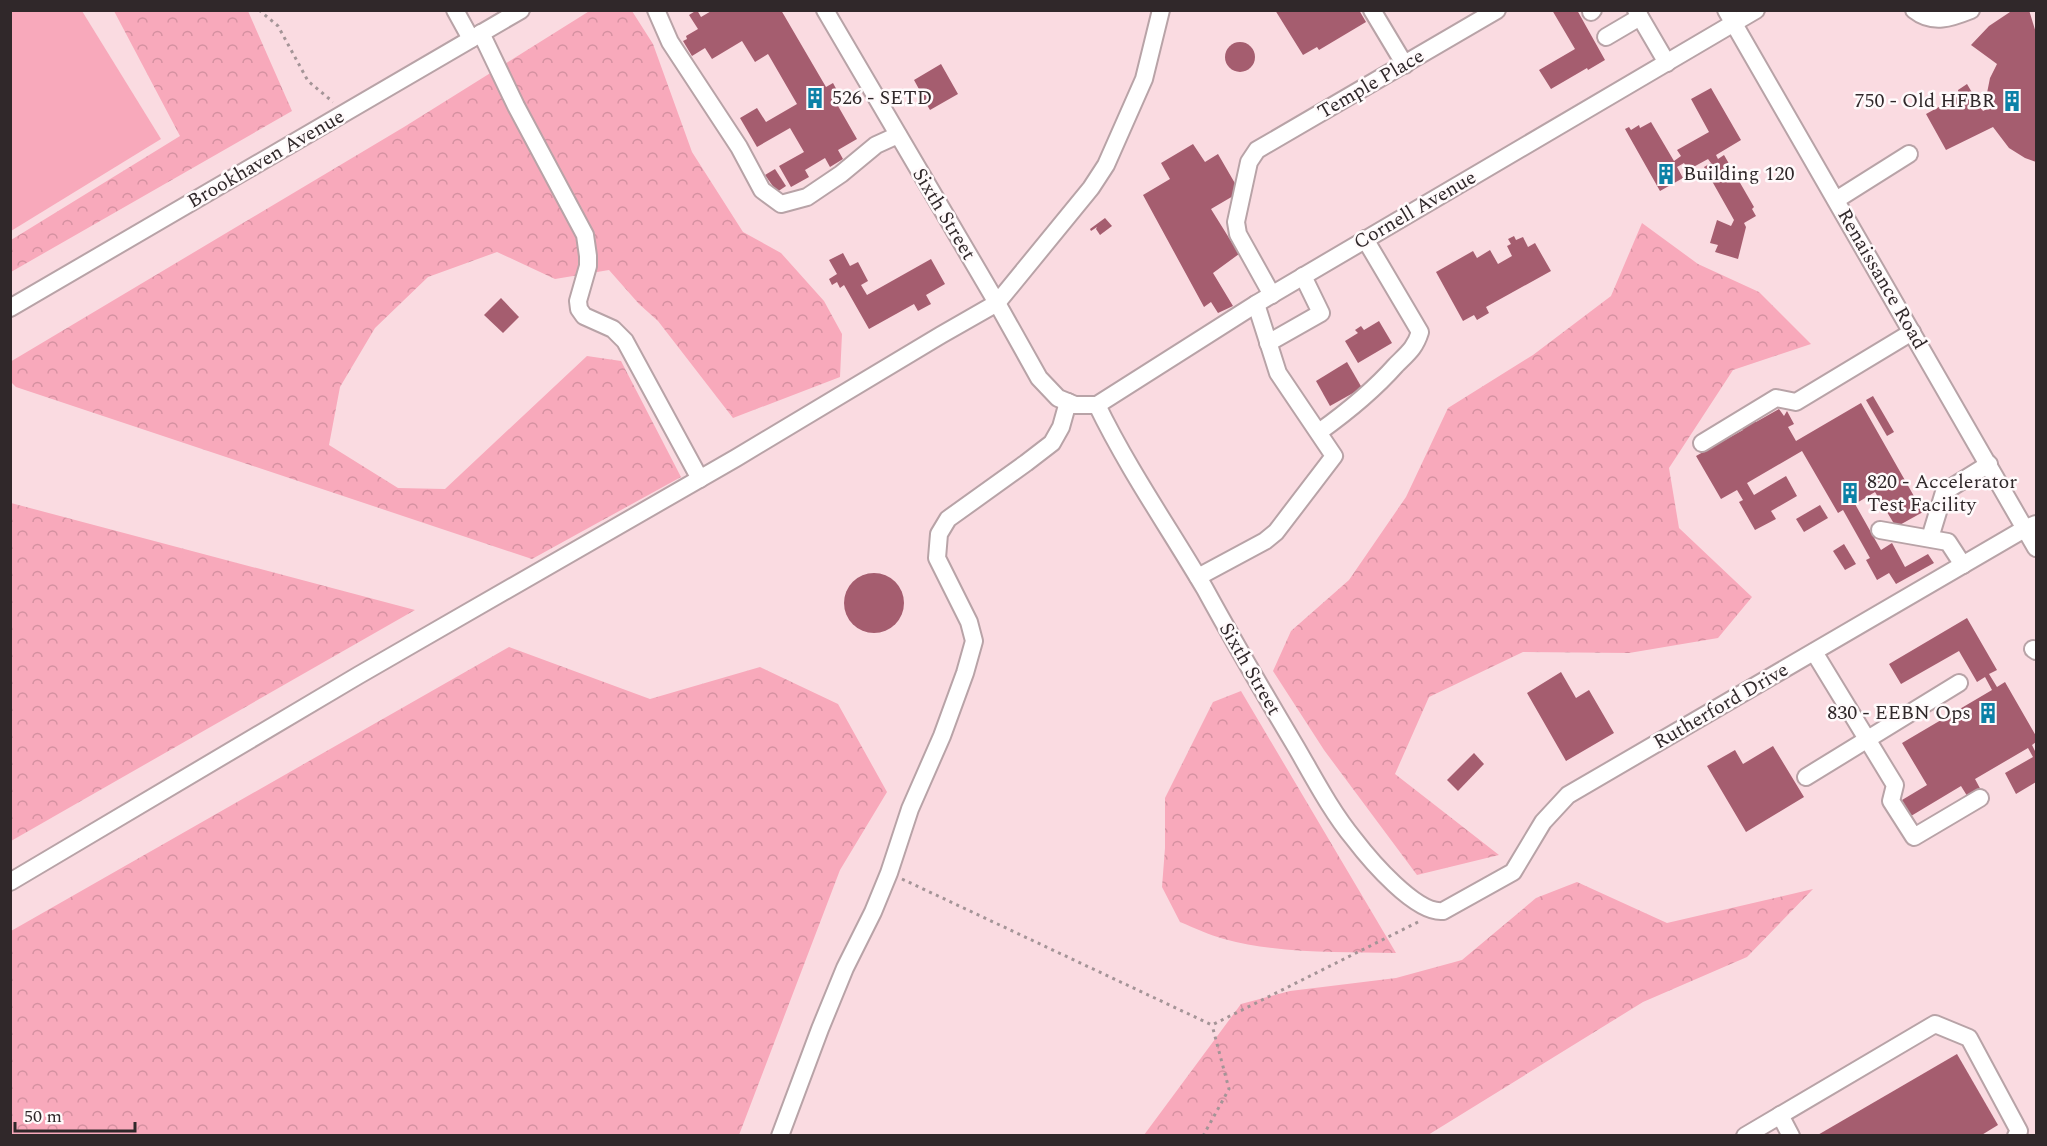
<svg xmlns="http://www.w3.org/2000/svg" width="2047" height="1146" viewBox="0 0 2047 1146" font-family="Spectral,serif">
<style>
.built{fill:#fadbe1}
.green{fill:#f8a9bb}
.forest{fill:url(#forest-crowns)}
.building{fill:#a55d6f}
.lines{fill:none;stroke-linecap:round;stroke-linejoin:round}
.minor-casing{stroke:#b8a3a7;stroke-width:20}
.path{stroke:#a49497;stroke-width:3;stroke-dasharray:3 4.5;stroke-linecap:butt}
.minor{stroke:#fff;stroke-width:16}
.labels{text-anchor:middle;dominant-baseline:central;stroke-width:5;stroke-linejoin:round;paint-order:stroke}
.street-label{font-size:20px;fill:#30282a;stroke:#fffafb}
.poi-label{font-size:20px;fill:#30282a;stroke:#fffafb;text-anchor:start}
</style>
<defs>
<pattern id="forest-crowns" width="20" height="18" patternUnits="userSpaceOnUse" patternTransform="scale(1.5)"><rect width="20" height="18" fill="#f8a9bb"/><path d="M2 6a3 3 0 1 1 6 0M12 15a3 3 0 1 1 6 0" fill="none" stroke="#d591a1"/></pattern>
</defs>
<rect width="100%" height="100%" fill="#fee8ec"/>
<rect class="built" x="11" y="11" width="2025" height="1124"/>
<path class="green" d="M11 10 82 11 161 139 11 231Z"/>
<g class="forest">
<path d="M591 10 632 11 653 44 692 152 743 232 781 253 824 301 842 334 840 377 733 418 658 321 639 304 609 270 555 279 497 252 428 277 375 328 340 387 329 445 398 488 445 489 587 356 621 361 681 477 532 559 16 387 11 382 10 362 404 127Z"/>
<path d="M114 11H248L292 111 11 272V240L180 136Z"/>
<path d="M1642 223 1698 264 1759 292 1811 344 1733 370 1669 468 1679 528 1752 597 1718 638 1629 653 1523 652 1429 697 1395 774 1499 855 1417 875 1324 750 1273 671 1291 631 1349 580 1406 497 1448 408 1533 355 1611 296Z"/>
<path d="M11 503 415 610 11 841Z"/>
<path d="M509 647 650 699 760 667 838 704 887 792 840 870 739 1135H11V931Z"/>
<path d="M1241 691 1396 953C1339 952 1280 954 1224 939 1209 935 1195 928 1180 922L1162 887 1165 848V798L1213 702Z"/>
<path d="M1577 882 1667 923 1813 889 1747 957 1643 1002 1428 1135H1144L1241 1004 1290 991 1396 978 1462 960 1536 898Z"/>
</g>
<g class="building">
<path d="M697 10 701 17 713 10H781L826 87 833 83 840 96 834 99 857 139 838 150 843 159 830 167 825 158 805 170 809 177 791 187 779 166 804 152 790 128 757 147 740 118 757 108 766 122 797 104 768 54 755 62 742 41 712 59 705 48 692 56 683 41 687 39 686 36 698 29 689 15Z"/>
<path d="M1275 10H1359L1366 22 1319 50 1317 47 1303 55Z"/>
<path d="M1552 10H1577L1605 60 1588 70 1587 68 1551 89 1539 70 1575 49Z"/>
<path d="M2013 10H2029L2036 33V162L2025 158 2009 148 1993 127 1946 150 1926 114 1959 96 1958 90 1967 84 1983 111 1987 109V93L1990 78 1997 64 1971 45 1989 26Z"/>
<circle cx="1240" cy="57" r="15"/>
<path d="M941 64 958 94 930 110 922 96H920L918 92 920 91 914 80Z"/>
<path d="M1711 88 1741 140 1716 155 1718 159 1724 155 1754 207 1752 209 1756 216 1744 223 1746 227 1738 259 1715 252 1718 245 1710 243 1717 220 1731 226 1734 220 1704 167 1711 163 1708 159 1688 170 1684 163 1677 167 1683 178 1660 191 1625 129 1629 127 1631 130 1639 125 1640 128 1651 122 1674 161 1681 156 1677 150 1709 132 1691 99Z"/>
<path d="M1193 144 1205 162 1218 154 1240 192 1211 209 1239 254 1213 273 1233 306 1218 313 1211 302 1204 307 1143 195 1170 179 1161 163Z"/>
<path d="M775 169 786 186 777 192 765 175Z"/>
<path d="M1105 218 1112 226 1100 235 1096 229 1097 227 1091 231 1090 229Z"/>
<path d="M1514 236 1516 240 1523 237 1528 247 1535 243 1551 271 1486 307 1489 313 1477 320 1474 315 1463 321 1436 272 1473 251 1477 258 1490 250 1498 264 1512 256 1507 246 1511 244 1508 239Z"/>
<path d="M843 253 850 266 858 262 868 281 861 285 867 295 931 259 945 284 926 295 931 304 918 311 914 304 869 329 844 285 840 288 837 282 832 285 829 279 837 274 829 260Z"/>
<path d="M501 298 519 317 503 333 484 315Z"/>
<path d="M1379 321 1392 343 1358 363 1345 341 1358 333 1355 330 1361 326 1364 330Z"/>
<path d="M1347 362 1362 388 1330 406 1316 381Z"/>
<path d="M1873 396 1894 432 1887 436 1866 400Z"/>
<path d="M1861 403 1923 512 1896 527 1875 492 1855 504 1881 550 1892 543 1905 567 1928 554 1934 563 1896 584 1889 573 1877 580 1866 560 1870 558 1843 510 1838 513 1802 451 1747 483 1754 495 1786 476 1797 496 1771 511 1776 519 1755 530 1739 502 1743 500 1737 490 1721 499 1696 456 1743 430 1739 424 1752 416 1756 422 1779 409 1784 416 1787 411 1794 424 1788 427 1796 441Z"/>
<path d="M1820 505 1828 518 1804 532 1796 519Z"/>
<path d="M1844 544 1856 564 1845 570 1833 551Z"/>
<circle cx="874" cy="603" r="30"/>
<path d="M1967 618 1997 670 1989 674 1997 687 2005 682 2036 736V742L2032 745 2036 753V782L2016 794 2005 773 2033 757 2028 748 1975 779 1982 792 1969 799 1961 786 1911 816 1902 800 1927 785 1902 743 1992 690 1985 677 1977 682 1959 651 1901 684 1889 664Z"/>
<path d="M1561 672 1576 698 1589 690 1614 733 1566 761 1527 693Z"/>
<path d="M1773 746 1804 797 1746 832 1707 766 1735 750 1743 764Z"/>
<path d="M1474 753 1484 764 1458 791 1447 780Z"/>
<path d="M1957 1054 1998 1125 1980 1136H1816Z"/>
</g>
<g class="lines">
<defs>
<g id="minor">
<path d="M455 10 471 39"/>
<path d="M656 10 670 42 739 147 762 190 781 204 807 197 841 174 876 145 898 135"/>
<path d="M825 10 997 303 1039 378 1058 398 1075 405H1097L1256 304 1756 10"/>
<path d="M1372 10 1405 65"/>
<path d="M1636 10 1667 63"/>
<path d="M1726 10 2036 548"/>
<path d="M1914 10C1933 25 1951 18 1971 10"/>
<path d="M1591 12 1593 10"/>
<path d="M481 33 516 106 585 235 588 256V266L578 301 579 309 584 316 613 329 625 341 700 479"/>
<path d="M1606 37 1640 17"/>
<path d="M1836 200 1909 154"/>
<path d="M1272 295 1238 234 1236 222 1249 162 1257 150 1497 10"/>
<path d="M10 308 521 10"/>
<path d="M1268 343 1321 313 1303 276"/>
<path d="M1097 405C1128 469 1169 528 1205 589 1234 642 1265 695 1296 747 1314 778 1331 811 1354 839 1370 860 1416 914 1443 911L1513 872 1543 822 1568 795 2026 528 2036 524"/>
<path d="M1319 432C1347 412 1373 391 1396 365 1408 353 1415 348 1420 332L1365 239"/>
<path d="M1702 443 1776 398 1796 402 1912 332"/>
<path d="M1880 530 1948 542 1963 565"/>
<path d="M1930 538 1944 492 1989 464"/>
<path d="M1198 577 1265 541 1276 532 1334 456 1278 373 1256 304"/>
<path d="M2033 649 2036 651"/>
<path d="M1814 652 1895 785 1891 801 1914 837 1980 798"/>
<path d="M1806 777 1959 683"/>
<path d="M10 882 359 675 736 458 941 335 997 303 1091 188 1106 165 1144 79 1161 10"/>
<path d="M1780 1115 1791 1136"/>
<path d="M780 1136 820 1029 845 968 873 912 889 873 910 809 942 736 965 673 974 641 969 622 937 558 939 534 948 519 1026 463 1052 443 1061 427 1068 402"/>
<path d="M1745 1136 1935 1024 1969 1038 2019 1131 2016 1136"/>
</g>
</defs>
<use href="#minor" class="minor-casing"/>
<g class="path">
<path d="M259 10 278 26 308 81 333 102"/>
<path d="M902 879 1212 1025 1420 921"/>
<path d="M1203 1136 1229 1089 1212 1025"/>
</g>
<use href="#minor" class="minor"/>
</g>
<defs>
<symbol id="building-bare" viewBox="-9 -9 18 18"><path d="M-4-6H4V6H1V3H-1V6H-4ZM-2.5-4.3h1.7v1.8h-1.7ZM.8-4.3h1.7v1.8H.8ZM-2.5-1h1.7V.8h-1.7ZM.8-1h1.7V.8H.8Z" fill="#0b81a7" stroke="#fffafb" stroke-width="2.5" paint-order="stroke"/></symbol>
</defs>
<g fill-rule="evenodd">
<use href="#building-bare" x="800" y="83" width="30" height="30"/>
<use href="#building-bare" x="1997" y="86" width="30" height="30"/>
<use href="#building-bare" x="1651" y="159" width="30" height="30"/>
<use href="#building-bare" x="1835" y="478" width="30" height="30"/>
<use href="#building-bare" x="1973" y="698" width="30" height="30"/>
</g>
<g class="labels">
<g class="street-label">
<text transform="translate(1371 84) rotate(-30)">Temple Place</text>
<text transform="translate(266 159) rotate(-30)">Brookhaven Avenue</text>
<text transform="translate(1415 210) rotate(-30)">Cornell Avenue</text>
<text transform="translate(944 214) rotate(59)">Sixth Street</text>
<text transform="translate(1882 279) rotate(60)">Renaissance Road</text>
<text transform="translate(1250 669) rotate(60)">Sixth Street</text>
<text transform="translate(1721 706) rotate(-30)">Rutherford Drive</text>
</g>
<g class="poi-label">
<text x="832" y="98">526 - SETD</text>
<text x="1995" y="101" text-anchor="end">750 - Old HFBR</text>
<text x="1683" y="174">Building 120</text>
<text x="1867" y="482">820 - Accelerator<tspan x="1867" dy="23">Test Facility</tspan></text>
<text x="1971" y="713" text-anchor="end">830 - EEBN Ops</text>
</g>
</g>
<rect width="2047" height="1146" fill="none" stroke="#30282a" stroke-width="24"/>
<path d="M15 1122v9h120v-9" fill="none" stroke="#30282a" stroke-width="3"/>
<text x="24" y="1122" font-size="18" fill="#30282a" stroke="#fffafb" stroke-width="4.5" paint-order="stroke">50 m</text>
</svg>
